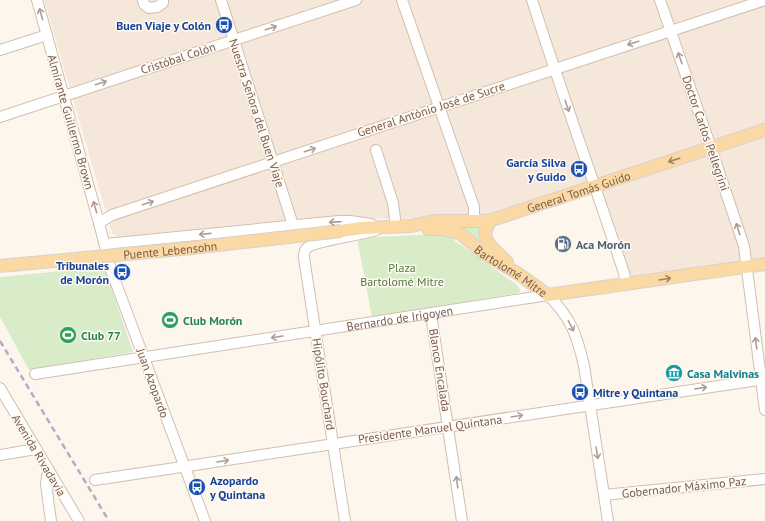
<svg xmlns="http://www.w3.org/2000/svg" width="765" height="521" viewBox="0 0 765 521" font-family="'PT Sans',sans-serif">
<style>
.residential{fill:#f5e8da}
.green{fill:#d8ecc9}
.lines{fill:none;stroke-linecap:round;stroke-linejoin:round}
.minor-casing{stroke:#d1beb0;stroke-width:12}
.major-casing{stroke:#dad1cd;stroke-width:14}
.minor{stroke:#fff;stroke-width:10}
.major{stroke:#fbd9a5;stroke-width:12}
.rail{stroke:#b9a8c9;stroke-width:2.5;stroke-dasharray:6 4;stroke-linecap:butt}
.major-bridge-casing{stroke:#dad1cd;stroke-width:14;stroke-linecap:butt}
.major-bridge{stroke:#fbd9a5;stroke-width:12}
.oneway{stroke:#af9d94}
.oneway2{stroke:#a18267}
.labels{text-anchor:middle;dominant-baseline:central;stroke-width:3;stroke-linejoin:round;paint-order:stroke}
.transit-label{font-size:12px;font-weight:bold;fill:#164399;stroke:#fffaf3;text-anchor:end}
.street-label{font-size:12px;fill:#7a5c4d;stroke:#fffaf3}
.service-label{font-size:12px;font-weight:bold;fill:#4e5e75;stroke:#fffaf3;text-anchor:start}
.park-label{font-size:12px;fill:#537a41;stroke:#fffaf3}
.leisure-label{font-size:12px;font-weight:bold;fill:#27864d;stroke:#fffaf3;text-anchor:start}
.culture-label{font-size:12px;font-weight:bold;fill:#0d838f;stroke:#fffaf3;text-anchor:start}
</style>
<rect width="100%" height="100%" fill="#fdf6ec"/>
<path class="residential" d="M44 0H765V259L638 278 632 276 628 270 597 180 488 214 403 219 305 218 118 237 112 233Z"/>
<g class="green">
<path d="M485 223 498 256 443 226Z"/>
<path d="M433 234 448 236 517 285 520 289V291L518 293 372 317 357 238Z"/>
<path d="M104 267 133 352 29 370 0 317V277Z"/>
</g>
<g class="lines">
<defs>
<g id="minor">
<path d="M37 0 99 223 111 270 205 521"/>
<path d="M143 0 144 4 149 8 157 7 163 3V0"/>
<path d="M221 0 293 225"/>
<path d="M402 0 474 207V221"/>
<path d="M532 0C561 91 594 182 624 273L626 285"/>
<path d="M660 0 711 148 744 246 765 410"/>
<path d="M0 50 47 35"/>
<path d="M0 117 356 0"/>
<path d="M376 150 393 203 396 227"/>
<path d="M99 223 112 215 765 0"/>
<path d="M105 244 339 221H350L371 224"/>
<path d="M431 314 462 521"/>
<path id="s1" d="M35 374 548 295C571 318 577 335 584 366L608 521"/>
<path d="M0 388 79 521"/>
<path d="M0 455 36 449"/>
<path d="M48 470 46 484 51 521"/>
<path d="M95 480 765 379"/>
<path d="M604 495 765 479"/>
<path d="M345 521 304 258C304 254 304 251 306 249 311 241 363 235 376 230"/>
</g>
<g id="major">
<path d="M492 220C475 237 494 249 507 262"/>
<path id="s2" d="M428 229H444L461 234 483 253 517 273 548 295 765 264"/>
<path id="s3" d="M341 231 362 228 411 226 434 221H483L492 220 765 130"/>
</g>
</defs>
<use href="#minor" class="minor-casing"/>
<use href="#major" class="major-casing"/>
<use href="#minor" class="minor"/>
<use href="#major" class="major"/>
<path class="rail" d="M0 341 109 521"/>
<defs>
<g id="major-bridge">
<path id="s4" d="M0 266 191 248 341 231"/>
</g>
</defs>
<use href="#major-bridge" class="major-bridge-casing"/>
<use href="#major-bridge" class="major-bridge"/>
</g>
<defs><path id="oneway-shaft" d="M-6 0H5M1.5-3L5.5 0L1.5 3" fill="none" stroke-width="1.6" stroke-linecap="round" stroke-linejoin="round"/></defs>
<g class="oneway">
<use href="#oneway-shaft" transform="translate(41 14) rotate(-106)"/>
<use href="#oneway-shaft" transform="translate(271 28) rotate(-18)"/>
<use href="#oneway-shaft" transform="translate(633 43) rotate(162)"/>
<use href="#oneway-shaft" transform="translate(680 58) rotate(-109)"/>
<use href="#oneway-shaft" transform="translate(101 83) rotate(-18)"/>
<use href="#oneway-shaft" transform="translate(567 106) rotate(71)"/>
<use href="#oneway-shaft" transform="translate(310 150) rotate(-18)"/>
<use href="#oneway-shaft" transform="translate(148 203) rotate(-18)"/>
<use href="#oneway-shaft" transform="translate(95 207) rotate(-106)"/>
<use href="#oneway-shaft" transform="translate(335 222) rotate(176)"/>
<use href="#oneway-shaft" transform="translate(738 229) rotate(-108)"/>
<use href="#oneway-shaft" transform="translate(205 234) rotate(174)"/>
<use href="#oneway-shaft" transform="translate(571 326) rotate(63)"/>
<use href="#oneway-shaft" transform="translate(277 337) rotate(171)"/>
<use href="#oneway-shaft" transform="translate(756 343) rotate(-98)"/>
<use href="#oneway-shaft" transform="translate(701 388) rotate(-8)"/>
<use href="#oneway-shaft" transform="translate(517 416) rotate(-9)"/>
<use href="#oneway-shaft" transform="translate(597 453) rotate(81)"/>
<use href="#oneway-shaft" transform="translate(223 461) rotate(-9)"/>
<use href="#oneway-shaft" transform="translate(457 482) rotate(-98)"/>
</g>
<g class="oneway2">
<use href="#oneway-shaft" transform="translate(674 160) rotate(162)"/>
<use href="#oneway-shaft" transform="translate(665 279) rotate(-9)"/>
</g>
<defs>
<symbol id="bus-disc" viewBox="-11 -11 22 22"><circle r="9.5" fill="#1a4fb4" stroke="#fffaf3"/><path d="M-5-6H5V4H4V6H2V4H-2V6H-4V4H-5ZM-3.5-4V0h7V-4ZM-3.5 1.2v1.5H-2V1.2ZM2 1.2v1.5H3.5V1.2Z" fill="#fff"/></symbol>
<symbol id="fuel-disc" viewBox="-11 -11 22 22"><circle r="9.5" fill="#5c6f8a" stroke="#fffaf3"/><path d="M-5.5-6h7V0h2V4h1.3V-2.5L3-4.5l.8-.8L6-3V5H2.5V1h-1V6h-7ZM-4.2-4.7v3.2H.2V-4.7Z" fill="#fff"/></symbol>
<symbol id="stadium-disc" viewBox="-11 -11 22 22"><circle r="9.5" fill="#2e9e5b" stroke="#fffaf3"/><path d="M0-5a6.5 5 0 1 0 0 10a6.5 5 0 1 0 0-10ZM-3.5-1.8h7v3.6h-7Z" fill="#fff"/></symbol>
<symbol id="museum-disc" viewBox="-11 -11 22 22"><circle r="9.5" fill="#0f9aa8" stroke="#fffaf3"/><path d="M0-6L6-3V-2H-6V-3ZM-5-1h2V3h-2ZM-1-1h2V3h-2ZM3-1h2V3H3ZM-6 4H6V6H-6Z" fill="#fff"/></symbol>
</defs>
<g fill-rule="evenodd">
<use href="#bus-disc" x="214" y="15" width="20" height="20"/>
<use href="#bus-disc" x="569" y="159" width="20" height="20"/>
<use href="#fuel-disc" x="553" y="234" width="20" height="20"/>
<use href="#bus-disc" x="112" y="262" width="20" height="20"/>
<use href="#stadium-disc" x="160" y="310" width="20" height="20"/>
<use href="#stadium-disc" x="58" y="325" width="20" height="20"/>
<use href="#museum-disc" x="664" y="363" width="20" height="20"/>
<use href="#bus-disc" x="570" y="382" width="20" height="20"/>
<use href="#bus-disc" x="187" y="477" width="20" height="20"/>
</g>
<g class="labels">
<g class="transit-label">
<text x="211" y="25">Buen Viaje y Colón</text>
<text x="566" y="162">García Silva<tspan x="566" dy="14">y Guido</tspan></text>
<text x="109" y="265">Tribunales<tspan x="109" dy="14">de Morón</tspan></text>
<text x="593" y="392" text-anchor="start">Mitre y Quintana</text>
<text x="210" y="480" text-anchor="start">Azopardo<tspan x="210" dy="14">y Quintana</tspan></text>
</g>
<g class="street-label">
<text transform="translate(178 58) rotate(-18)">Cristóbal Colón</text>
<text transform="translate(431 109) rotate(-18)">General António José de Sucre</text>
<text transform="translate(257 113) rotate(72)">Nuestra Señora del Buen Viaje</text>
<text transform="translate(71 122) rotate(74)">Almirante Guillermo Brown</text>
<text transform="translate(706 133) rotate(71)">Doctor Carlos Pellegrini</text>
<text stroke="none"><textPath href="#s3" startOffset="243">General Tomás Guido</textPath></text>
<text stroke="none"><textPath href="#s4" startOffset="171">Puente Lebensohn</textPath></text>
<text stroke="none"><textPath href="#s2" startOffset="96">Bartolomé Mitre</textPath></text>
<text stroke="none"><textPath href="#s1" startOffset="369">Bernardo de Irigoyen</textPath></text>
<text transform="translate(440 370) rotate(81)">Blanco Encalada</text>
<text transform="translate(153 383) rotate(70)">Juan Azopardo</text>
<text transform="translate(324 384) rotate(81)">Hipólito Bouchard</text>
<text transform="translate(430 429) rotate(-8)">Presidente Manuel Quintana</text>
<text transform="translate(39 455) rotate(59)">Avenida Rivadavia</text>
<text transform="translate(684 487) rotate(-6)">Gobernador Máximo Paz</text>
</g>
<g class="service-label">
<text x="576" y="244">Aca Morón</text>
</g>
<g class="park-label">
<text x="402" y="267">Plaza<tspan x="402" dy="14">Bartolomé Mitre</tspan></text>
</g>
<g class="leisure-label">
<text x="183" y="320">Club Morón</text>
<text x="81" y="335">Club 77</text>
</g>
<g class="culture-label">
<text x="687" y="373">Casa Malvinas</text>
</g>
</g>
</svg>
